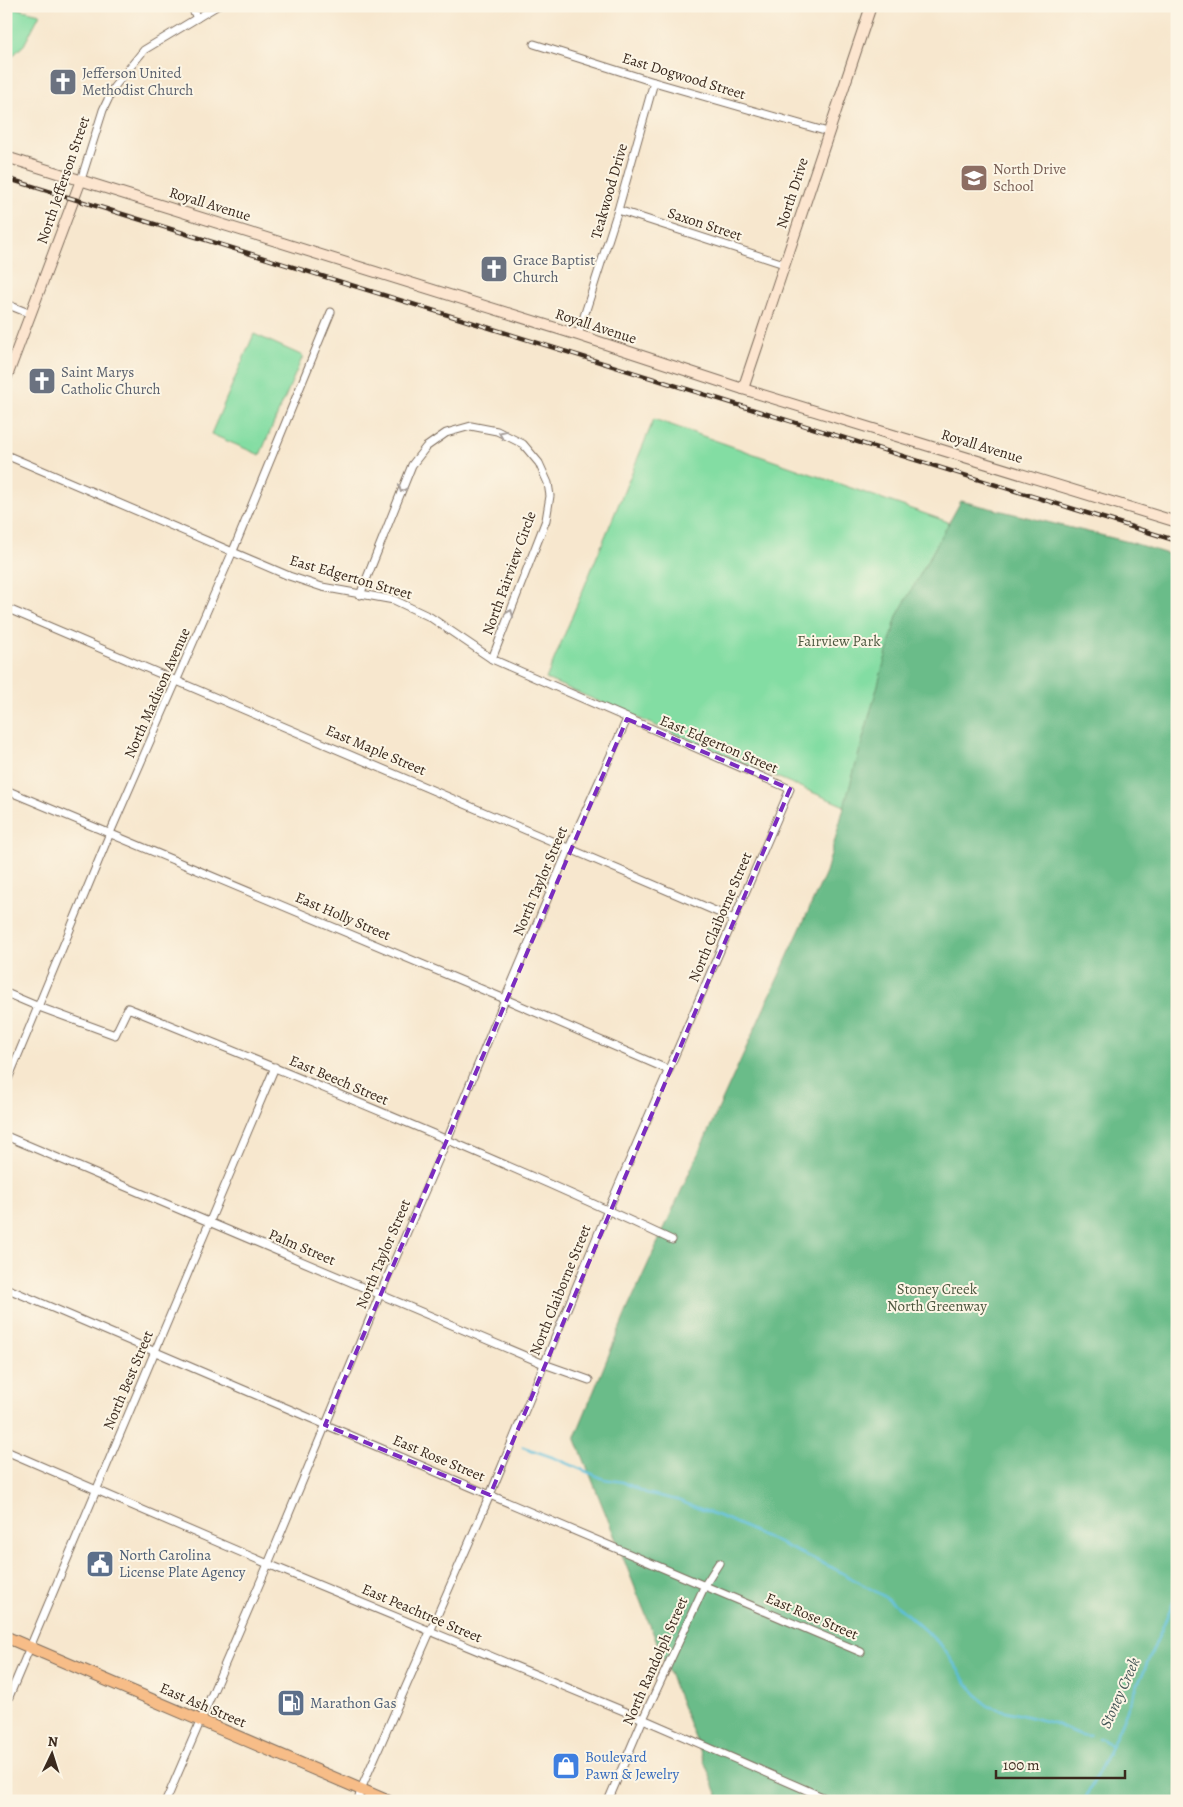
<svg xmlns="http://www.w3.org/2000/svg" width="1183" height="1807" viewBox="0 0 1183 1807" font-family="Alegreya,serif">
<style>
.green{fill:#83dda3;stroke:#5f8460}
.forest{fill:#6abc89;stroke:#527354}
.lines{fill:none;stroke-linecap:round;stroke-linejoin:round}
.stream{stroke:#5dbfdb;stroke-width:2.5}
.street-casing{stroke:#7d6c5c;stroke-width:9}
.secondary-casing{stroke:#7d6c5c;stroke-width:12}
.primary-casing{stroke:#7d6c5c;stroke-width:13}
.street{stroke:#fff;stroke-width:7}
.secondary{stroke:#fce5cf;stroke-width:10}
.primary{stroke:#f7bd88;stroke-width:11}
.rail-casing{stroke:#3b2a1e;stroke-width:4.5}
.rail{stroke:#fcf5e5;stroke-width:2.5;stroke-dasharray:8;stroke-linecap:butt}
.oneway{stroke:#a79f9a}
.marked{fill:none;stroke:#7b2cbf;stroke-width:4;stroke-dasharray:10 6;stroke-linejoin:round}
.labels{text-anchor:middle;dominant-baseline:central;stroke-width:4;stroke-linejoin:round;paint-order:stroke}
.worship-label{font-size:15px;fill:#5b616d;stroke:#fcf5e5;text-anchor:start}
.street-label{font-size:15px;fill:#3b2a1e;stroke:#fcf5e5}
.education-label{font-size:15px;fill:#785e54;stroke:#fcf5e5;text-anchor:start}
.park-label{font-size:15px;fill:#4d573f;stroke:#fcf5e5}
.service-label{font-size:15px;fill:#4e5e75;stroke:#fcf5e5;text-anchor:start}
.shop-label{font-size:15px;fill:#366cbe;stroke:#fcf5e5;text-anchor:start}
.water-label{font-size:16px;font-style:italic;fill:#455757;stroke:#fcf5e5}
</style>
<rect width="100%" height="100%" fill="#fcf5e5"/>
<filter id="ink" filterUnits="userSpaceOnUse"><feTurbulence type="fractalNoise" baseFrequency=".02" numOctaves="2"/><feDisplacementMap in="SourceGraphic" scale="10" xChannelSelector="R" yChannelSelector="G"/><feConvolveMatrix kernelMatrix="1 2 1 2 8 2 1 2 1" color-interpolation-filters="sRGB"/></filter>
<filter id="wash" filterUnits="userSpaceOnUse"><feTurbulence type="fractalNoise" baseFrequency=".0096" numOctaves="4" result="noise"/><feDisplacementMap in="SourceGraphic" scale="20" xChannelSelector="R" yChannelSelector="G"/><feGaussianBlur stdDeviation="1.12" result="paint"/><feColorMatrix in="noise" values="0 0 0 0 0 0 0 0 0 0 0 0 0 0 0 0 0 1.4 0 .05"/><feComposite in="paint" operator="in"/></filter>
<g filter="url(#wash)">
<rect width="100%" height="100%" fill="#f7e7ce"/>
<g class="green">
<path d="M6 6 40 14 24 45 6 62Z"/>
<path d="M254 334 303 356 260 455 211 434Z"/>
<path d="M654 419 1037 553 920 838 546 679Z"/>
</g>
<path class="forest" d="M961 501 1133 543 1177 557V1801H720L575 1437 628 1308 826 872 897 616Z"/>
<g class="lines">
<g class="stream">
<path d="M523 1447 552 1457 604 1479 623 1482 646 1493 677 1500 729 1520 833 1568 880 1594 900 1608 941 1645 968 1684 987 1706 1053 1723 1081 1735 1090 1736"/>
<path d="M1099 1738H1102L1111 1747"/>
<path d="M1084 1801 1111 1747 1177 1594"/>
</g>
</g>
</g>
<g filter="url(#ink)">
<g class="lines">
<defs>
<g id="street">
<path d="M191 6 197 18"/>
<path d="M534 44 654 82 828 132"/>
<path d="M81 180 103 110 114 87 144 50 217 6"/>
<path d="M618 210 784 264"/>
<path d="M6 304 31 314"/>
<path d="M578 335 618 210 654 82"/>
<path d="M6 455 289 576 322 587 394 600 430 617 492 659 790 789 608 1210 490 1495 361 1789 358 1801"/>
<path d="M360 595 412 465 426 447 446 433 471 426 497 431 523 444 539 463 548 483 550 496 546 520 492 659"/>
<path d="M6 608 734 919"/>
<path d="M6 790 505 999 669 1070"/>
<path d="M6 993 39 1007 115 1035 128 1008C310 1082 493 1156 672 1240"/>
<path d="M6 1084 110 833 233 551 331 312"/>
<path d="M6 1136 544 1364 589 1380"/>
<path d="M6 1288 490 1495 861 1652"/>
<path d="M6 1451 268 1564 643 1719 827 1799 826 1801"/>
<path d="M6 1704 275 1067"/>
<path d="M166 1801 268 1564 380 1294 447 1140 505 999 569 848 627 719"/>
<path d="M608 1801 643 1719 705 1585 719 1563"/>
</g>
<g id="secondary">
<path d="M6 157 578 335 743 389 1177 522"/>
<path d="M6 379 81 180"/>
<path d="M743 389 871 6"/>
</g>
<path id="primary" d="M6 1637 388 1801"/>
</defs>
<use href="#street" class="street-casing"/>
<use href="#secondary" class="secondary-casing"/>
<use href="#primary" class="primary-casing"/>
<use href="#street" class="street"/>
<use href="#secondary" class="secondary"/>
<use href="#primary" class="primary"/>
<defs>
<path id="rail" d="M6 178 1177 541"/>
</defs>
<use href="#rail" class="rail-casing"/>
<use href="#rail" class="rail"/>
</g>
<defs><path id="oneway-chevron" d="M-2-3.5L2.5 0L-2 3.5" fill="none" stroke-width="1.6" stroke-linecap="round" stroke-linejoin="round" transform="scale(1.25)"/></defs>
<g class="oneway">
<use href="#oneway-chevron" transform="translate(502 434) rotate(-156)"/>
<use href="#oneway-chevron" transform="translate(402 489) rotate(112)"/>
<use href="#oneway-chevron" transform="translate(510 613) rotate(-68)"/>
</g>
</g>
<path class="marked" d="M627 719 790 789 490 1495 325 1425Z"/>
<defs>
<symbol id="church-square" viewBox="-11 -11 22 22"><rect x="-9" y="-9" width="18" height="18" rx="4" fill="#6b7280" stroke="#fcf5e5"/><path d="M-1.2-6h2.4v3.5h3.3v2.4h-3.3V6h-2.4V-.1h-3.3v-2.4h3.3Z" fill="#fff"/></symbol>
<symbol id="school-square" viewBox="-11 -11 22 22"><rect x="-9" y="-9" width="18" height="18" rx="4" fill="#8d6e63" stroke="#fcf5e5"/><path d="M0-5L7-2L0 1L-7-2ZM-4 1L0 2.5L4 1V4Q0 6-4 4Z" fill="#fff"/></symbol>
<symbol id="civic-square" viewBox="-11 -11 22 22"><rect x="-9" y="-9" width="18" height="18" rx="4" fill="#5c6f8a" stroke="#fcf5e5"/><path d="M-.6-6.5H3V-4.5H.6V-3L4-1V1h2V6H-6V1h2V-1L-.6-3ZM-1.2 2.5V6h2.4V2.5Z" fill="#fff"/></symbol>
<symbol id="fuel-square" viewBox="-11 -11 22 22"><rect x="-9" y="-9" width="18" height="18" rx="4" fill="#5c6f8a" stroke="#fcf5e5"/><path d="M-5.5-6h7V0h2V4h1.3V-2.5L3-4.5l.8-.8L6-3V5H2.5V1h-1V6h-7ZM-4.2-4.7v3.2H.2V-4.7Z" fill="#fff"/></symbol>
<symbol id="shop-square" viewBox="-11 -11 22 22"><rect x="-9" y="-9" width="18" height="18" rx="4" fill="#3f7fe0" stroke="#fcf5e5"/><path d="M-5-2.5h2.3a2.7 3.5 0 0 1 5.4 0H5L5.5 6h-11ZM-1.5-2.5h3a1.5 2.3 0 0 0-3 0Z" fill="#fff"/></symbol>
</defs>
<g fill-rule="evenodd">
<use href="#church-square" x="47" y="66" width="32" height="32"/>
<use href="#school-square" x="958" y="162" width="32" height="32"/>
<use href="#church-square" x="478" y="253" width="32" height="32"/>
<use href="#church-square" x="26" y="365" width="32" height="32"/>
<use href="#civic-square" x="84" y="1548" width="32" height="32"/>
<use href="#fuel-square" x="275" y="1687" width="32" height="32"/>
<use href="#shop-square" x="550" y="1750" width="32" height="32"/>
</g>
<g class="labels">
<g class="worship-label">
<text x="82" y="73">Jefferson United<tspan x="82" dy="17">Methodist Church</tspan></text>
<text x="513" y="260">Grace Baptist<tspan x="513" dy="17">Church</tspan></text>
<text x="61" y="372">Saint Marys<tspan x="61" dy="17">Catholic Church</tspan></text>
</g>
<g class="street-label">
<text transform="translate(684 76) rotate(17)">East Dogwood Street</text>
<text transform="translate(63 180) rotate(-71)">North Jefferson Street</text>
<text transform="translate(609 191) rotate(-74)">Teakwood Drive</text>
<text transform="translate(792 193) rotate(-72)">North Drive</text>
<text transform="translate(210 204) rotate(17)">Royall Avenue</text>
<text transform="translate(705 224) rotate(18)">Saxon Street</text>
<text transform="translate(596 326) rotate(18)">Royall Avenue</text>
<text transform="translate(982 446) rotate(17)">Royall Avenue</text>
<text transform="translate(509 573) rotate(-70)">North Fairview Circle</text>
<text transform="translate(351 577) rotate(16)">East Edgerton Street</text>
<text transform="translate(157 693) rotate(-66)">North Madison Avenue</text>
<text transform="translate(719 744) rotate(23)">East Edgerton Street</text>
<text transform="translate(376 750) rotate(23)">East Maple Street</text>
<text transform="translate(540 881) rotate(-67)">North Taylor Street</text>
<text transform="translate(343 916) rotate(23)">East Holly Street</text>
<text transform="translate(720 917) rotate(-67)">North Claiborne Street</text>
<text transform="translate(339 1080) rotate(23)">East Beech Street</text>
<text transform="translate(302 1247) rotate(23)">Palm Street</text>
<text transform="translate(383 1254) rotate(-67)">North Taylor Street</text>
<text transform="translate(560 1290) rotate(-68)">North Claiborne Street</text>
<text transform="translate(128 1380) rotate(-67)">North Best Street</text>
<text transform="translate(439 1458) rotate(23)">East Rose Street</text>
<text transform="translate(422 1613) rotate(23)">East Peachtree Street</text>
<text transform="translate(812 1616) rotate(23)">East Rose Street</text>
<text transform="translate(655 1661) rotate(-66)">North Randolph Street</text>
<text transform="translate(203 1705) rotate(23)">East Ash Street</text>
</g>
<g class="education-label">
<text x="993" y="169">North Drive<tspan x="993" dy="17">School</tspan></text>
</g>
<g class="park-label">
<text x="839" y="641">Fairview Park</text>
<text x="937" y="1289">Stoney Creek<tspan x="937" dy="17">North Greenway</tspan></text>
</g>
<g class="service-label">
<text x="119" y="1555">North Carolina<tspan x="119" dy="17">License Plate Agency</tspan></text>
<text x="310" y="1703">Marathon Gas</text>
</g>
<g class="shop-label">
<text x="585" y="1757">Boulevard<tspan x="585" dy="17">Pawn &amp; Jewelry</tspan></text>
</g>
<g class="water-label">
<text transform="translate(1120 1693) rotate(-66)">Stoney Creek</text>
</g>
</g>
<rect width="1183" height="1807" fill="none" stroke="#fcf5e5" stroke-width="25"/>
<g transform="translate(52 1754) rotate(4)" stroke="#fcf5e5" stroke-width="4" paint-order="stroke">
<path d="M0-4L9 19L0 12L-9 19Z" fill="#3b2a1e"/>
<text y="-8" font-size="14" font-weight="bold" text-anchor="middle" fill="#3b2a1e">N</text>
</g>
<path d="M996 1770v8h129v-8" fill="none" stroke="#3b2a1e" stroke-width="2.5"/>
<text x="1003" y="1770" font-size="15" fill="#3b2a1e" stroke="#fcf5e5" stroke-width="4" paint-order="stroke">100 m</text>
</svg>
